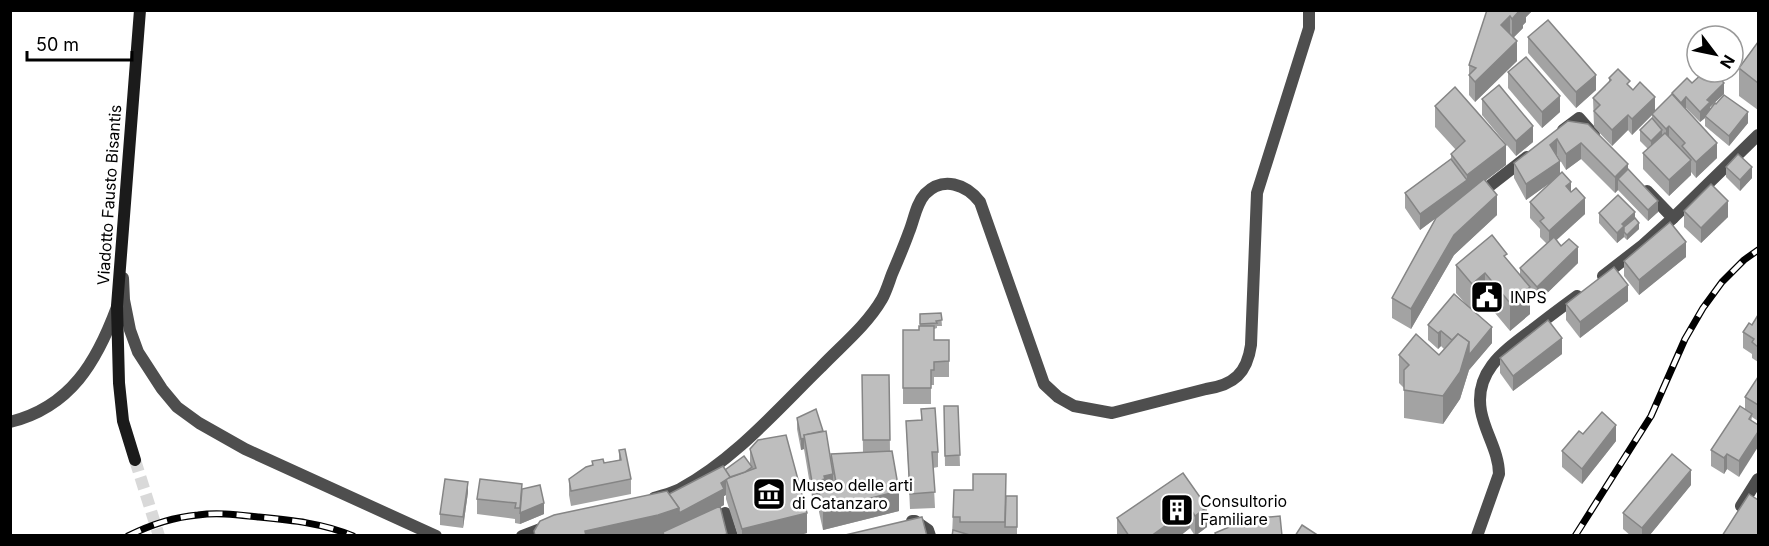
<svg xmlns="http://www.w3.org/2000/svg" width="1769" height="546" viewBox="0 0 1769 546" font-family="Inter,sans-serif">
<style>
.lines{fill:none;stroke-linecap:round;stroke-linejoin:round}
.secondary-tunnel{stroke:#d9d9d9;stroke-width:12;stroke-dasharray:12 6;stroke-linecap:butt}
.street{stroke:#4e4e4e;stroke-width:12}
.secondary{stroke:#1b1b1b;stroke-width:12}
.rail-casing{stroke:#000;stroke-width:7}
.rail{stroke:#fff;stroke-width:4.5;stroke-dasharray:14;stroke-linecap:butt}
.wall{fill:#a3a3a3}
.shaded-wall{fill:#858585}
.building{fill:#bebebe;stroke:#858585;stroke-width:1.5}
.labels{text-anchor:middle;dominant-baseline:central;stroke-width:5;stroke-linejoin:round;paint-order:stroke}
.street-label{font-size:16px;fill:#000;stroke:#fff}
.poi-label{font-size:16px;fill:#000;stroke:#fff;text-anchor:start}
</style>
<rect width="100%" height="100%" fill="#fff"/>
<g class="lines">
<path class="secondary-tunnel" d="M135 460 159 536"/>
<g class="street">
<path d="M1563 130 1579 118 1594 135"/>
<path d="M1647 191 1673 218"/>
<path d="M1478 195 1527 157"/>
<path d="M1603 276 1643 245 1673 218 1758 135"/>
<path d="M123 278 124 300 130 330 138 352 162 389 177 407 199 423 245 449 436 536"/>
<path d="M10 422C71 407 97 361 117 307"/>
<path d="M654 498C663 495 672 493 680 489 735 459 777 410 821 367 841 346 867 325 882 299 886 292 889 282 892 274 898 260 904 246 909 232 914 220 916 204 925 194 943 176 966 184 980 202L1044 384 1058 397 1074 406 1112 413 1206 389C1234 385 1247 373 1251 345L1257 193 1309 28V10"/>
<path d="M1741 506 1758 479"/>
<path d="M709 521 725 513 732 536"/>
<path d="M912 521H915L928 530 930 536"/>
<path d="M522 536 548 526"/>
<path d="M1477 536 1499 474C1499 452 1485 433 1481 411 1474 371 1504 351 1532 330 1547 318 1562 307 1577 296"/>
</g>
<path class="secondary" d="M135 460 123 421 119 383 117 306 140 10"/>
<defs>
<g id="rail">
<path d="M128 536C150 525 174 517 198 515 218 512 239 515 258 517 290 520 323 523 353 536"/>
<path d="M1575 536 1651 416 1685 339 1703 308 1722 282 1744 260 1758 250"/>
</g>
</defs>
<use href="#rail" class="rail-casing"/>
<use href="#rail" class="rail"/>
</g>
<g class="wall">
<path d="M1487 10H1533L1526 17V22L1523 25V28L1513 38 1517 61 1475 102 1469 95V65Z"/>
<path d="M1528 37 1596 90 1576 108 1528 53Z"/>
<path d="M1758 42V110L1739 96V68Z"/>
<path d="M1508 72 1560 112 1542 128 1508 88Z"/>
<path d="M1609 78 1630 87 1655 111 1672 95V93L1692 83 1724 94 1710 107V109L1748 123 1729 146 1705 126V118L1700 122 1686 108 1685 109 1717 158 1696 178 1691 172V175L1669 196 1643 169V153L1648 149 1640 141V130L1652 118V115L1632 135 1628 130 1612 146 1594 127 1593 98 1609 83Z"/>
<path d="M1482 99 1533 142 1516 156 1482 115Z"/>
<path d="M1435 106 1506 165 1486 180 1497 215 1454 255 1411 329 1392 318V298L1436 218 1420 230 1405 208V193L1451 159V154L1456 150 1435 127Z"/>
<path d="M1568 121 1628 169 1658 212 1648 221 1618 190 1615 193 1581 159 1566 170 1557 155 1560 175 1585 214 1556 240 1578 263 1537 303 1530 294V314L1510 331 1485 301 1473 311 1492 343 1469 370 1460 399 1443 424 1404 418V388L1399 383V355H1439L1444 349 1441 346 1438 349 1428 340V325L1466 304 1456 293V265L1507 260 1520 275V268L1547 244 1540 237V229L1530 218V202L1552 181 1526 200 1514 178V163Z"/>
<path d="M1726 167 1752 178 1740 191 1726 177Z"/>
<path d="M1684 211 1728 217 1701 243 1684 227Z"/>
<path d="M1599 213 1635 218 1639 229 1627 240 1624 237 1617 243 1599 223Z"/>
<path d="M1686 257 1639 295 1624 276V261Z"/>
<path d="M1628 301 1580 338 1566 320V304Z"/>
<path d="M1758 310V362L1752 358V354L1743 348V332L1752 325 1758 316Z"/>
<path d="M941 313 942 326H937V328L934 329V340L949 361V377H934V385H931V404H903V330H919L920 326V314Z"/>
<path d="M1562 354 1513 391 1500 373V358Z"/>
<path d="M862 375H889L890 452 899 511 823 530 819 512V496L812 497 804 449 801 450 797 429V418L831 461V454L863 453Z"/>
<path d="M1758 377V421L1752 417 1739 477 1727 469 1724 474 1711 466V450L1745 410V397Z"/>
<path d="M944 406H958L960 466H945Z"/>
<path d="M921 409 938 452V467L933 468 935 508 910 509 906 421 921 420Z"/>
<path d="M1583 434 1616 441 1582 484 1562 467V451Z"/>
<path d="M750 449 807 533 796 536H738L726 499V495L724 496V505L720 507 727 536H663V534L658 536H534V531L669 494 725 470 750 464Z"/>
<path d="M619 450 631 479V494L571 506 569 495V479L592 466V461L604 463 619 460Z"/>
<path d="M1183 473 1207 527 1195 536 1190 528 1180 536H1117V518Z"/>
<path d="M1691 485 1649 536H1631L1623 529V513Z"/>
<path d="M522 489 544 514 520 524 515 523V519L477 514V499Z"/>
<path d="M954 490 1006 507 1017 496V536H952Z"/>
<path d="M468 492 463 528 440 525V514Z"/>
</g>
<g class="shaded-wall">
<path d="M1520 10H1533L1526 17V22L1523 25V28L1512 39V19Z"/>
<path d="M1510 16V36L1501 25Z"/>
<path d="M1517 41V61L1475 102V82Z"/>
<path d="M1596 75V90L1576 108V92Z"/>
<path d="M1724 83V94L1710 107V113L1705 116V118L1700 122V112L1707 100Z"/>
<path d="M1560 96V112L1542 128V112Z"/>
<path d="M1655 97V113L1652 114V115L1632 135V119Z"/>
<path d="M1686 97V108L1681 113V103Z"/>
<path d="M1748 112V123L1729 146V136Z"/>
<path d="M1628 115V130L1612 146V130Z"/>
<path d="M1533 126V142L1516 156V141Z"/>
<path d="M1669 126V142L1666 145V129Z"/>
<path d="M1662 130V141L1651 152V141Z"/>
<path d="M1557 139V155L1550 145Z"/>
<path d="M1581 143V159L1566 170V154Z"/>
<path d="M1717 143V158L1696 178V162Z"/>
<path d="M1506 145V165L1467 195V175Z"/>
<path d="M1691 160V175L1669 196V180Z"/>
<path d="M1560 161V176L1526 200V184Z"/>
<path d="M1628 164V180L1618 179V190L1615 193V177Z"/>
<path d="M1752 167V178L1740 191V180Z"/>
<path d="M1467 180V195L1420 230V214Z"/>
<path d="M1571 182V197L1566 186Z"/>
<path d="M1497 195V215L1454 255 1411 329V309L1454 235Z"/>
<path d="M1585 198V214L1549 247V231Z"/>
<path d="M1658 201V212L1648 221V210Z"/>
<path d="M1728 201V217L1701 243V228Z"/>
<path d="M1635 212V223L1624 232V237L1617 243V233L1622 224Z"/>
<path d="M1639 223V229L1627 240V235Z"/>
<path d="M1686 242V257L1639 295V280Z"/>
<path d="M1578 247V263L1537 303V287Z"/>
<path d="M1485 273V301L1472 312V284Z"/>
<path d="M1628 285V301L1580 338V322Z"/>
<path d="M1530 287V314L1510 331V303Z"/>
<path d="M1492 327V343L1469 370 1460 399 1443 424V396L1469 342Z"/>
<path d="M1441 331V346L1438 349V333Z"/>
<path d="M1562 338V354L1513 391V376Z"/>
<path d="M1616 425V441L1582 484V469Z"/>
<path d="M1758 432V447L1739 477V461Z"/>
<path d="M804 438V449L801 450V439Z"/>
<path d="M1727 454V469L1724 474V458Z"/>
<path d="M1691 470V485L1649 536H1642V528Z"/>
<path d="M833 474V489L819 492V496L812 497V482L824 476Z"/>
<path d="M726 480V495L724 496V505L679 529 658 536H585V531L721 483Z"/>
<path d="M468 482V492L463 528V517Z"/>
<path d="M522 484V499L544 503V514L520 524V508Z"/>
<path d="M899 491V511L823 530V510Z"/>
<path d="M1207 507V527L1195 536V516Z"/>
<path d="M1190 508V528L1180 536H1151Z"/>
<path d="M807 513V533L796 536H742V529Z"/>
</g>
<g class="building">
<path d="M1487 10H1520L1512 19 1510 16 1501 25 1517 41 1475 82 1469 75 1476 68 1469 65Z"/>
<path d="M1548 20 1596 75 1576 92 1528 37Z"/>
<path d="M1758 42V83L1739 68Z"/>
<path d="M1526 57 1560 96 1542 112 1508 72Z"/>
<path d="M1618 69 1630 81 1627 84 1633 90 1640 82 1655 97 1632 119 1628 115 1612 130 1594 111 1600 105 1593 98 1611 80 1609 78Z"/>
<path d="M1704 72H1714L1724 83 1707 100 1710 102 1700 112 1686 97 1681 103 1672 93 1687 78 1692 83Z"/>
<path d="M1499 85 1533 126 1516 141 1482 99Z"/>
<path d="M1455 87 1506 145 1467 175 1451 154 1465 141 1435 106Z"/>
<path d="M1672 94 1717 143 1696 162 1682 146 1685 143 1669 126 1666 129 1652 114Z"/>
<path d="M1724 95 1748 112 1729 136 1705 116 1715 103 1716 104Z"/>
<path d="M1652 118 1662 130 1651 141 1640 130Z"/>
<path d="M1568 121 1588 124 1628 164 1615 177 1581 143 1566 154 1557 139 1550 145 1560 161 1526 184 1514 163Z"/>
<path d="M1665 133 1691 160 1669 180 1643 153Z"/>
<path d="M1738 154 1752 167 1740 180 1726 167Z"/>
<path d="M1451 159 1467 180 1420 214 1405 193Z"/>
<path d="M1628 169 1658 201 1648 210 1618 179Z"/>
<path d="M1562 172 1571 182 1566 186 1571 192 1576 188 1585 198 1549 231 1540 221 1544 218 1530 202Z"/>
<path d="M1484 179 1497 195 1454 235 1411 309 1392 298 1436 218Z"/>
<path d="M1711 184 1728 201 1701 228 1684 211Z"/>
<path d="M1618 195 1635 212 1622 224 1624 226 1617 233 1599 213Z"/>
<path d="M1635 218 1639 223 1627 235 1624 232V227Z"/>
<path d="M1670 222 1686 242 1639 280 1624 261Z"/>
<path d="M1492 235 1507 254 1504 256 1530 287 1510 303 1485 273 1472 284 1456 265Z"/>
<path d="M1554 237 1561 246 1569 239 1578 247 1537 287 1520 268Z"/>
<path d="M1614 267 1628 285 1580 322 1566 304Z"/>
<path d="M1454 294 1492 327 1469 355V342L1458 334 1452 340 1441 331 1438 333 1428 325Z"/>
<path d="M941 313 942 320 936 321 937 323 920 324V314Z"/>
<path d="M1758 315V347L1752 342 1754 339 1743 332 1749 323 1752 325Z"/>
<path d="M1548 320 1562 338 1513 376 1500 358Z"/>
<path d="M919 326H934V340H949V361L934 362V370H931V388H903V330H919Z"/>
<path d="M1416 334 1439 355 1458 334 1469 342 1460 372 1443 396 1404 390V370L1409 365 1399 355Z"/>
<path d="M862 375H889L890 440H863Z"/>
<path d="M1758 377V405L1745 397Z"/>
<path d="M944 406H958L960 455 945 456Z"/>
<path d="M1740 406 1752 414 1749 419 1758 425V432L1739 461 1727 454 1724 458 1711 450Z"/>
<path d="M935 408 938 452H932L935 492 910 494 906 421 922 420 921 409Z"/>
<path d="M816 409 823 431 804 435 805 438 801 439 797 418Z"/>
<path d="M1602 412 1616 425 1582 469 1562 451 1579 431 1583 434Z"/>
<path d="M826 431 833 474 824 476 825 479 812 482 804 435Z"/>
<path d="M786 435 807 513 742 529 726 479 756 468 750 449 758 440Z"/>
<path d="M625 449 631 479 571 491 569 479 586 467 593 465 592 461 603 459 604 463 621 460 619 450Z"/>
<path d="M892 451 899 491 823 510 819 492 837 488 831 454Z"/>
<path d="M1672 454 1691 470 1642 528 1623 513Z"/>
<path d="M744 456 752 467 745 472 730 477 725 470Z"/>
<path d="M723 466 730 477 721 483 724 489 679 513V508L669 494Z"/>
<path d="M1183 473 1207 507 1195 516 1190 508 1151 536H1129L1117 518Z"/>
<path d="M973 474H1006L1005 522H960V517H953L954 490H973Z"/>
<path d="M445 479 468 482 463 517 440 514Z"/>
<path d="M480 479 522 484 520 508H515L516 503 477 499Z"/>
<path d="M540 485 544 503 520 513 522 489Z"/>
<path d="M667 491 679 508 658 515 585 531 586 536H535L534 531 540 521 554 515Z"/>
<path d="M1749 494 1758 500V536H1722Z"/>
<path d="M1006 496H1017V527H1005Z"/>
<path d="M720 506 727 534 720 536H664L663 532Z"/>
<path d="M1280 516 1282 536H1216L1215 533 1248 519Z"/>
<path d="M922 517 927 536H841Z"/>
<path d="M1302 525 1319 536H1295Z"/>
<path d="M953 530 973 536H952Z"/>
</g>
<defs>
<symbol id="civic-square" viewBox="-11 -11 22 22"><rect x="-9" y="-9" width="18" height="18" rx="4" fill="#000" stroke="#fff"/><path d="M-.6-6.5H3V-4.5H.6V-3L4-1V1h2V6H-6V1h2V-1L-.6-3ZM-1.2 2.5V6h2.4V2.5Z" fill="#fff"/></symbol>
<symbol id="museum-square" viewBox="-11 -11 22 22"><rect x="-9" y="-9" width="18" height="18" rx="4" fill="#000" stroke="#fff"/><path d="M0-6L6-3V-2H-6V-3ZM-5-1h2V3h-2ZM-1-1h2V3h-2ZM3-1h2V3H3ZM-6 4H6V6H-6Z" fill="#fff"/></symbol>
<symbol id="building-square" viewBox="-11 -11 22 22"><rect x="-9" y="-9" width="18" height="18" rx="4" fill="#000" stroke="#fff"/><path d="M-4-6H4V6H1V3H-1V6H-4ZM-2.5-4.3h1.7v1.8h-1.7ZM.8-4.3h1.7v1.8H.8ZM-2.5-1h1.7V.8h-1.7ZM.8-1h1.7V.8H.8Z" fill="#fff"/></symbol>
</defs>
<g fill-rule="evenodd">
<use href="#civic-square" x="1468" y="278" width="38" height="38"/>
<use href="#museum-square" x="750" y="475" width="38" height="38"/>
<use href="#building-square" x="1158" y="491" width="38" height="38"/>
</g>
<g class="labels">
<g class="street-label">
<text transform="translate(109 195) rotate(-86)">Viadotto Fausto Bisantis</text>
</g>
<g class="poi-label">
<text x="1510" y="297">INPS</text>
<text x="792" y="485">Museo delle arti<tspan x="792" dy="18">di Catanzaro</tspan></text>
<text x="1200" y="501">Consultorio<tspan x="1200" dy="18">Familiare</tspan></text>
</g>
</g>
<rect width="1769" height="546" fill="none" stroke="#000000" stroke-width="24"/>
<g transform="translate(1715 54) rotate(122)"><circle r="28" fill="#ffffff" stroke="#999999" stroke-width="1.5"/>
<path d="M0-4.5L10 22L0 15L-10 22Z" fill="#000000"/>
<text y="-9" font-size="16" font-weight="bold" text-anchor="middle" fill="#000000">N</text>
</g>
<path d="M27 51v9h105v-9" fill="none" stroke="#000000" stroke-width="3"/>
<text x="36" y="51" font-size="18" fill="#000000" stroke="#ffffff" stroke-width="4.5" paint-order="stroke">50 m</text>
</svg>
